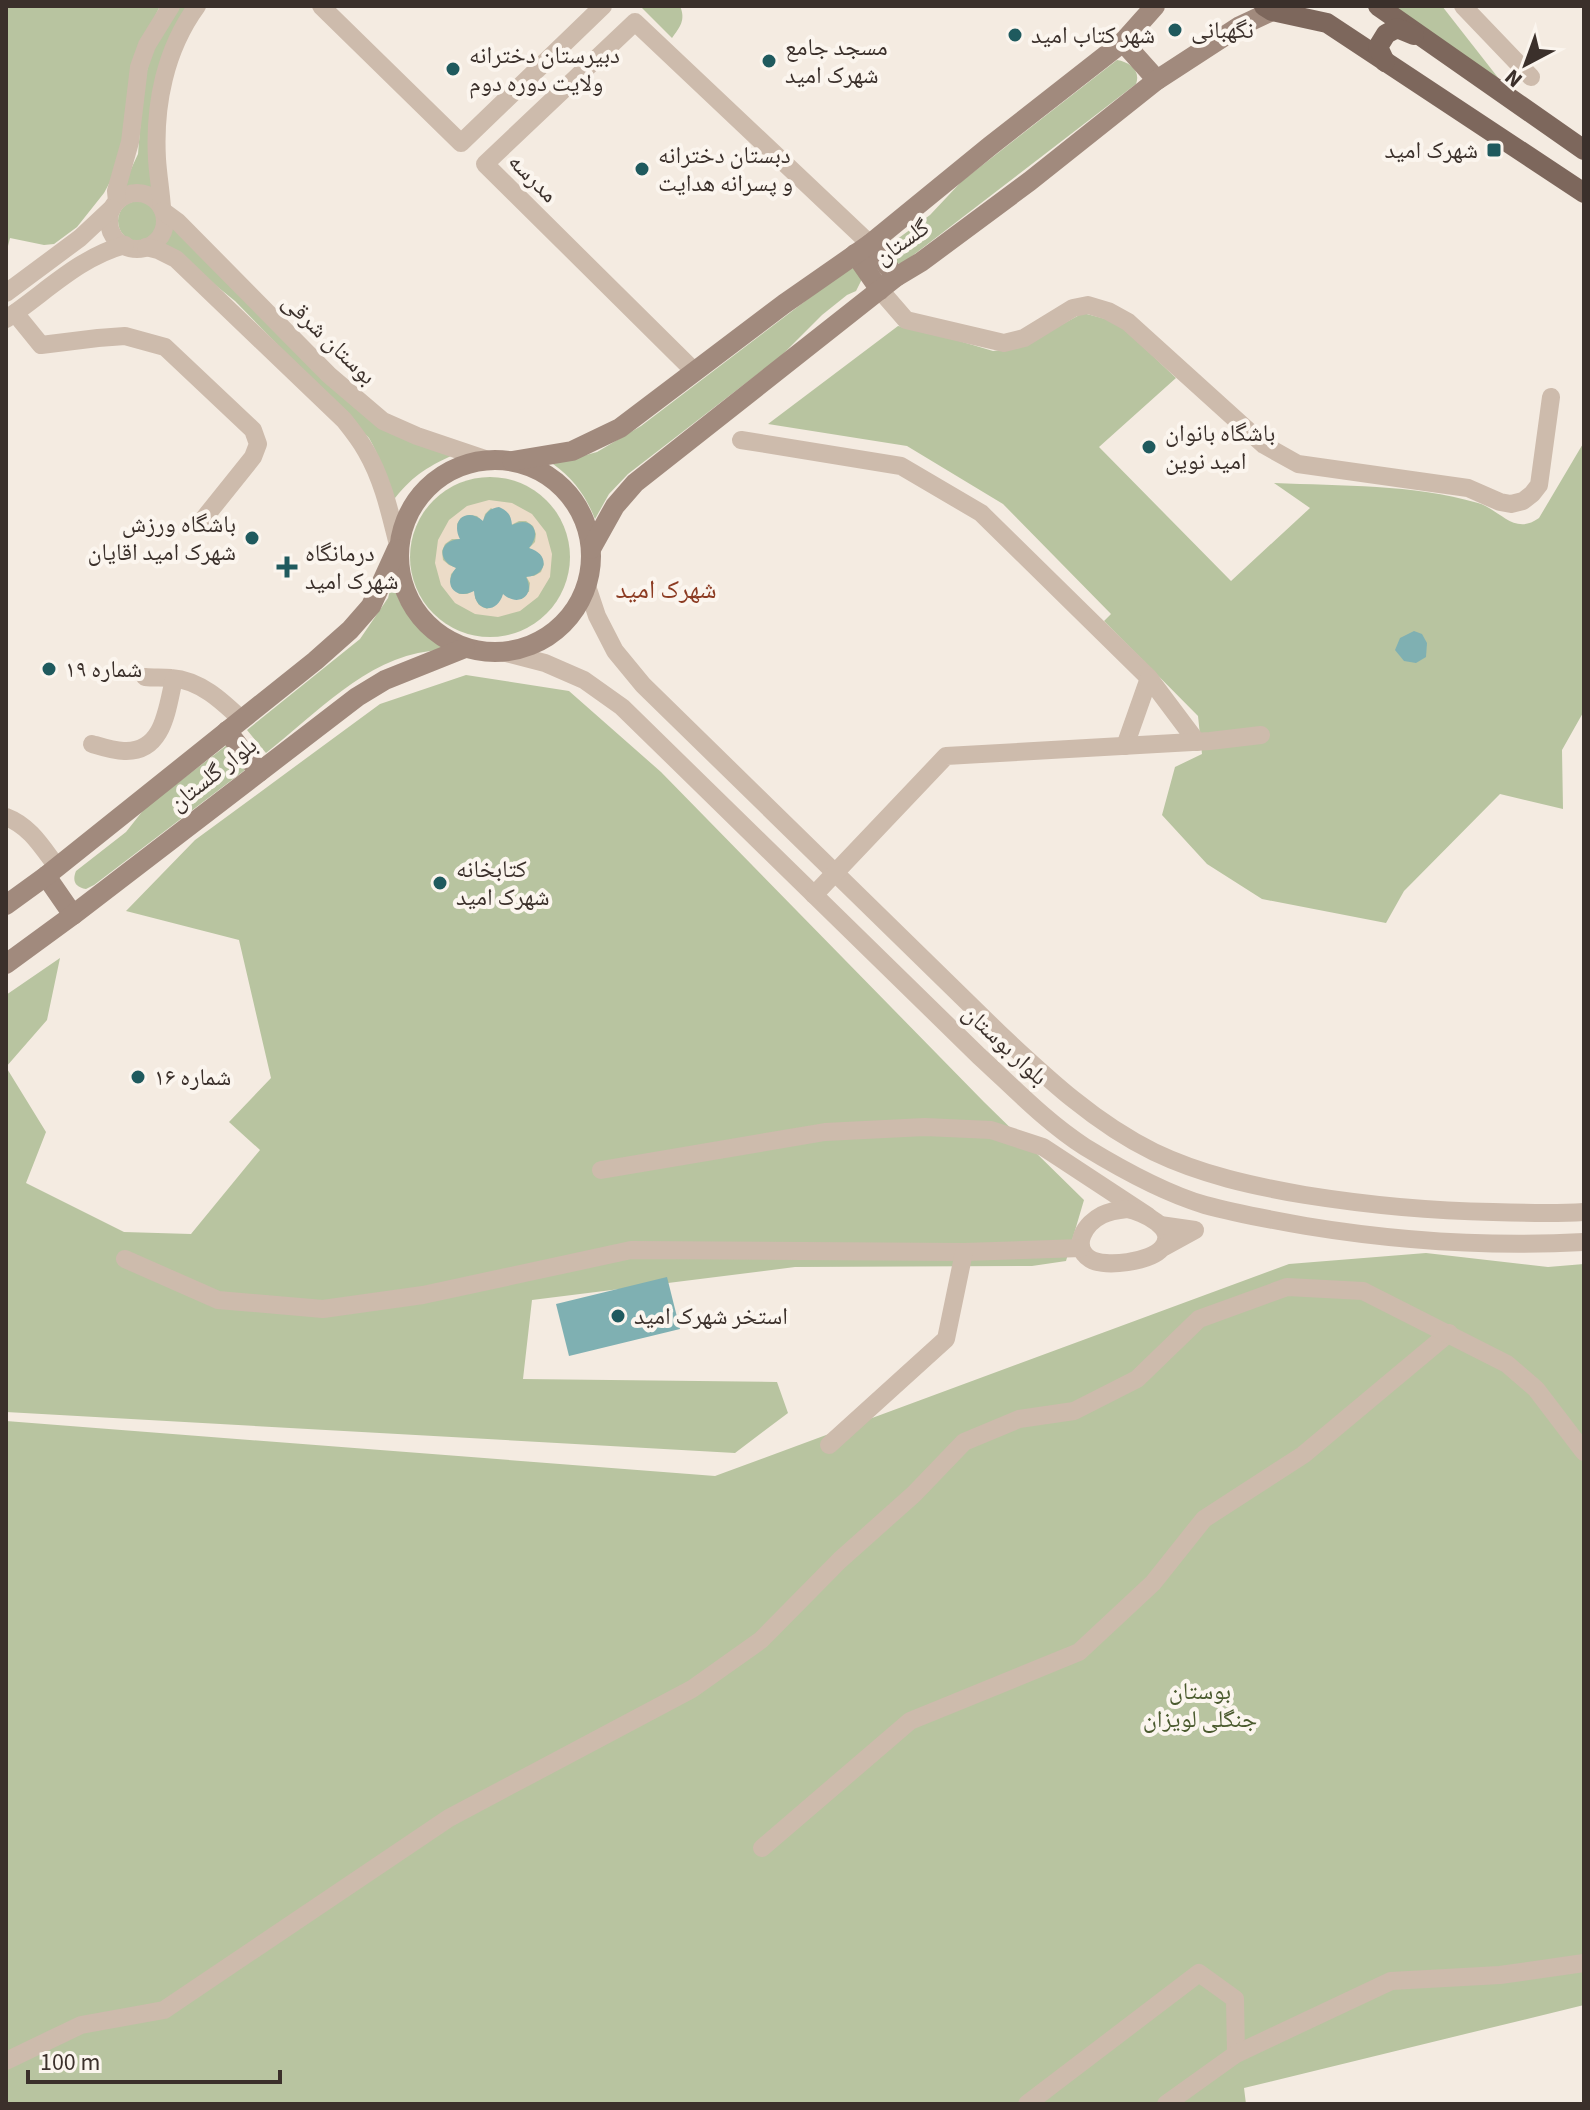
<svg xmlns="http://www.w3.org/2000/svg" width="1590" height="2110" viewBox="0 0 1590 2110" font-family="'Source Sans 3','Noto Naskh Arabic',sans-serif">
<style>
.green{fill:#b8c4a0}
.plaza{fill:#ecdcc8;fill-rule:evenodd}
.water{fill:#7fb0b2}
.lines{fill:none;stroke-linecap:round;stroke-linejoin:round}
.street{stroke:#cdbbac;stroke-width:18}
.secondary{stroke:#a18a7d;stroke-width:20}
.primary{stroke:#7d675c;stroke-width:20}
.poi-dot{fill:#1f5a5e;stroke:#fbf5ee;stroke-width:3}
.labels{text-anchor:middle;dominant-baseline:central;stroke-width:8;stroke-linejoin:round;paint-order:stroke}
.poi-label{font-size:24px;fill:#3b302b;stroke:#fbf5ee;text-anchor:start}
.street-label{font-size:24px;fill:#3b302b;stroke:#fbf5ee}
.park-label{font-size:24px;fill:#4a5a2e;stroke:#fbf5ee}
.neighbourhood-label{font-size:26px;fill:#8c3b22;stroke:#fbf5ee}
</style>
<rect width="100%" height="100%" fill="#f4ebe1"/>
<g class="green">
<path d="M6 6H160L136 55 123 139 111 180 104 193 77 227 54 244 44 245 10 238 8 246H6Z"/>
<path d="M179 6H189L171 37 158 194C145 188 134 187 120 193L138 154 142 104 147 70 153 51Z"/>
<path d="M640 6H680C686 20 680 27 672 38Z"/>
<path d="M1388 6H1442L1503 84Z"/>
<path d="M1117 60C1130 62 1141 71 1136 84L903 263 896 264 886 250 896 240 930 215 962 181Z"/>
<circle cx="138" cy="221" r="20"/>
<path d="M172 223 311 367 453 455C425 468 411 477 392 502 387 478 381 459 369 438L235 301 193 267 160 246 167 237Z"/>
<path d="M850 267 857 270 862 279 856 291 847 295 822 315 781 356 628 474 609 494 595 519C586 496 573 478 553 464L597 452 641 426Z"/>
<path d="M1083 313 1117 322 1176 378 1099 447 1231 581 1310 508 1274 483C1342 486 1412 484 1478 503 1501 510 1514 536 1539 518L1584 442V711L1562 750 1563 809 1500 794 1404 891 1386 923 1262 899 1207 864 1162 815 1175 767 1202 754 1198 716 1104 621 1111 614 1003 504 907 446 768 424 898 326 929 332 993 351 1019 348Z"/>
<circle cx="490" cy="557" r="80"/>
<path d="M393 580C399 615 425 635 456 652 447 651 438 650 430 651 365 659 316 714 266 753L247 730 360 639 388 598Z"/>
<path d="M466 675 569 691 661 772 984 1102 1084 1200 1066 1261 1032 1266 795 1267 532 1300 523 1379 777 1382 788 1413 735 1453 6 1412V995L60 958 47 1020 6 1067 46 1132 26 1183 124 1232 191 1234 260 1150 229 1122 271 1078 239 940 126 911 195 840 380 704Z"/>
<path d="M227 745 245 770 94 885 86 889C75 887 72 881 76 871L126 832 145 808Z"/>
<path d="M1426 1253 1548 1267 1584 1264V2005L1244 2088 1246 2104H6V1421L715 1476 1289 1264Z"/>
</g>
<path class="plaza" d="M489 500 512 503 532 514 546 532 552 554 550 577 538 597 520 611 498 617 475 614 455 603 441 585 435 563 438 540 449 520 467 506ZM491 508 511 525 519 521H526L533 526 536 534 535 542 529 548 544 564 541 572 534 576H526L530 583 529 592 503 594 487 609 479 605 475 598V590L467 594H459L450 582 451 574 457 568 449 565 443 560 442 551 445 544 452 539H460L457 524 461 518 469 515 477 516 483 522 485 514Z"/>
<g class="water">
<path d="M499 507C508 511 511 515 512 525 531 515 543 532 529 548 550 554 548 575 526 577 536 595 519 608 503 594 497 615 475 612 474 591 455 601 442 584 456 568 436 561 439 540 460 539 450 520 467 507 483 521 486 512 489 509 499 507Z"/>
<path d="M1414 631 1422 634 1427 643 1426 657 1416 663 1404 661 1395 650 1400 638Z"/>
<path d="M667 1277 680 1329 569 1356 556 1304Z"/>
</g>
<g class="lines">
<g class="street">
<path d="M321 6 461 143 603 6"/>
<path d="M1463 6 1531 77"/>
<circle cx="137" cy="221" r="28"/>
<path d="M117 201 116 191 130 142 139 67 147 45 171 6"/>
<path d="M162 208C161 192 158 175 157 159 154 105 165 50 197 6"/>
<path d="M163 211 178 222 329 375 383 421 417 436 488 460"/>
<path d="M146 247 158 250 176 259 344 420C352 430 360 440 366 451 383 480 390 513 398 545"/>
<path d="M880 290 906 320 1004 343 1024 338 1073 308 1088 305 1108 311 1128 322 1264 445 1298 464 1468 488 1500 502 1511 504 1523 501 1532 494 1539 485 1551 397"/>
<path d="M6 293 80 238 112 208"/>
<path d="M15 313 41 345 98 338 125 336 165 347 253 430 258 444 253 457 197 527"/>
<path d="M6 319C44 294 79 257 125 245"/>
<path d="M695 372 485 164 635 22 870 244"/>
<path d="M741 440 901 466 981 513 1149 678"/>
<path d="M587 586 597 616 615 651 643 685 1000 1034C1048 1079 1095 1123 1154 1152 1202 1175 1253 1186 1305 1195 1368 1205 1430 1211 1493 1212 1523 1213 1554 1214 1584 1212"/>
<path d="M502 652 545 663 584 680 622 707 979 1056C1013 1087 1046 1122 1085 1147 1121 1169 1164 1193 1205 1205 1238 1214 1272 1220 1306 1226 1397 1241 1492 1247 1584 1242"/>
<path d="M145 677C154 678 162 677 171 678 200 680 222 701 242 720"/>
<path d="M92 744C102 747 114 751 124 751 164 753 167 708 174 679"/>
<path d="M1125 746 1149 678 1197 742"/>
<path d="M6 817C30 826 42 847 57 867"/>
<path d="M814 895 946 756 1210 741 1261 735"/>
<path d="M601 1170 825 1132 925 1127 991 1130 1043 1147 1148 1216"/>
<path d="M1127 1209C1142 1212 1179 1228 1162 1248 1151 1262 1105 1268 1090 1259 1070 1246 1086 1223 1102 1215 1110 1211 1118 1210 1127 1209Z"/>
<path d="M1160 1225 1195 1230 1164 1247"/>
<path d="M125 1259 218 1300 323 1309 423 1295 631 1250 964 1252 1081 1248"/>
<path d="M829 1445 946 1339 964 1252"/>
<path d="M762 1848 910 1721 1079 1652 1153 1583 1204 1519 1303 1455 1449 1333"/>
<path d="M6 2061 81 2025 164 2010 449 1818 692 1689 761 1640 840 1560 914 1494 964 1442 1019 1419 1074 1411 1137 1379 1199 1319 1287 1287 1363 1291 1507 1364 1536 1389 1584 1452"/>
<path d="M1027 2104 1199 1973 1235 1999 1236 2054"/>
<path d="M1166 2104 1236 2054 1391 1981 1500 1975 1584 1963"/>
</g>
<g class="secondary">
<path d="M1123 42 1157 80"/>
<path d="M870 244 896 277"/>
<path d="M855 254 880 290"/>
<circle cx="495" cy="556" r="96"/>
<path d="M512 461 572 451 620 428 784 304 870 244 990 146 1123 42 1155 6"/>
<path d="M591 549 615 506 635 483 896 277 921 262 1030 181 1157 80 1240 26 1272 11"/>
<path d="M227 731 259 772"/>
<path d="M46 876 73 915"/>
<path d="M6 905 46 876 315 661 350 630 371 606 397 549"/>
<path d="M6 964 73 915 357 697 385 680 465 648"/>
</g>
<g class="primary">
<path d="M1264 6 1272 11 1327 23 1584 193"/>
<path d="M1378 6 1584 150"/>
<path d="M1385 62 1378 47 1386 34 1397 28 1414 35"/>
</g>
</g>
<g class="poi-dot">
<circle cx="1175" cy="30" r="8"/>
<circle cx="1015" cy="35" r="8"/>
<circle cx="769" cy="61" r="8"/>
<circle cx="453" cy="69" r="8"/>
<rect x="1486" y="142" width="16" height="16" rx="4"/>
<circle cx="642" cy="169" r="8"/>
<circle cx="1149" cy="447" r="8"/>
<circle cx="252" cy="538" r="8"/>
<path d="M283 555h8v8h8v8h-8v8h-8v-8h-8v-8h8z"/>
<circle cx="49" cy="669" r="8"/>
<circle cx="440" cy="883" r="8"/>
<circle cx="138" cy="1077" r="8"/>
<circle cx="618" cy="1316" r="8"/>
</g>
<g class="labels">
<g class="poi-label">
<text x="1191" y="30">نگهبانی</text>
<text x="1031" y="35">شهر کتاب امید</text>
<text x="785" y="47">مسجد جامع<tspan x="785" dy="28">شهرک امید</tspan></text>
<text x="469" y="55">دبیرستان دخترانه<tspan x="469" dy="28">ولایت دوره دوم</tspan></text>
<text x="1478" y="150" text-anchor="end">شهرک امید</text>
<text x="658" y="155">دبستان دخترانه<tspan x="658" dy="28">و پسرانه هدایت</tspan></text>
<text x="1165" y="433">باشگاه بانوان<tspan x="1165" dy="28">امید نوین</tspan></text>
<text x="236" y="524" text-anchor="end">باشگاه ورزش<tspan x="236" dy="28">شهرک امید اقایان</tspan></text>
<text x="305" y="553">درمانگاه<tspan x="305" dy="28">شهرک امید</tspan></text>
<text x="65" y="669">شماره ۱۹</text>
<text x="456" y="869">کتابخانه<tspan x="456" dy="28">شهرک امید</tspan></text>
<text x="154" y="1077">شماره ۱۶</text>
<text x="634" y="1316">استخر شهرک امید</text>
</g>
<g class="street-label">
<text transform="translate(533 178) rotate(45)">مدرسه</text>
<text transform="translate(902 242) rotate(-35)">گلستان</text>
<text transform="translate(329 339) rotate(44)">بوستان شرقی</text>
<text transform="translate(213 774) rotate(-38)">بلوار گلستان</text>
<text transform="translate(1005 1045) rotate(43)">بلوار بوستان</text>
</g>
<g class="park-label">
<text x="1200" y="1691">بوستان<tspan x="1200" dy="28">جنگلی لویزان</tspan></text>
</g>
<g class="neighbourhood-label">
<text x="666" y="589">شهرک امید</text>
</g>
</g>
<rect width="1590" height="2110" fill="none" stroke="#3b302b" stroke-width="16"/>
<g transform="translate(1526 64) rotate(221)" stroke="#fbf5ee" stroke-width="6" paint-order="stroke">
<path d="M0-6L14 30L0 20L-14 30Z" fill="#3b302b"/>
<text y="-12" font-size="22" font-weight="bold" text-anchor="middle" fill="#3b302b">N</text>
</g>
<path d="M28 2070v12h252v-12" fill="none" stroke="#3b302b" stroke-width="4"/>
<text x="40" y="2070" font-size="24" fill="#3b302b" stroke="#fbf5ee" stroke-width="6" paint-order="stroke">100 m</text>
</svg>
